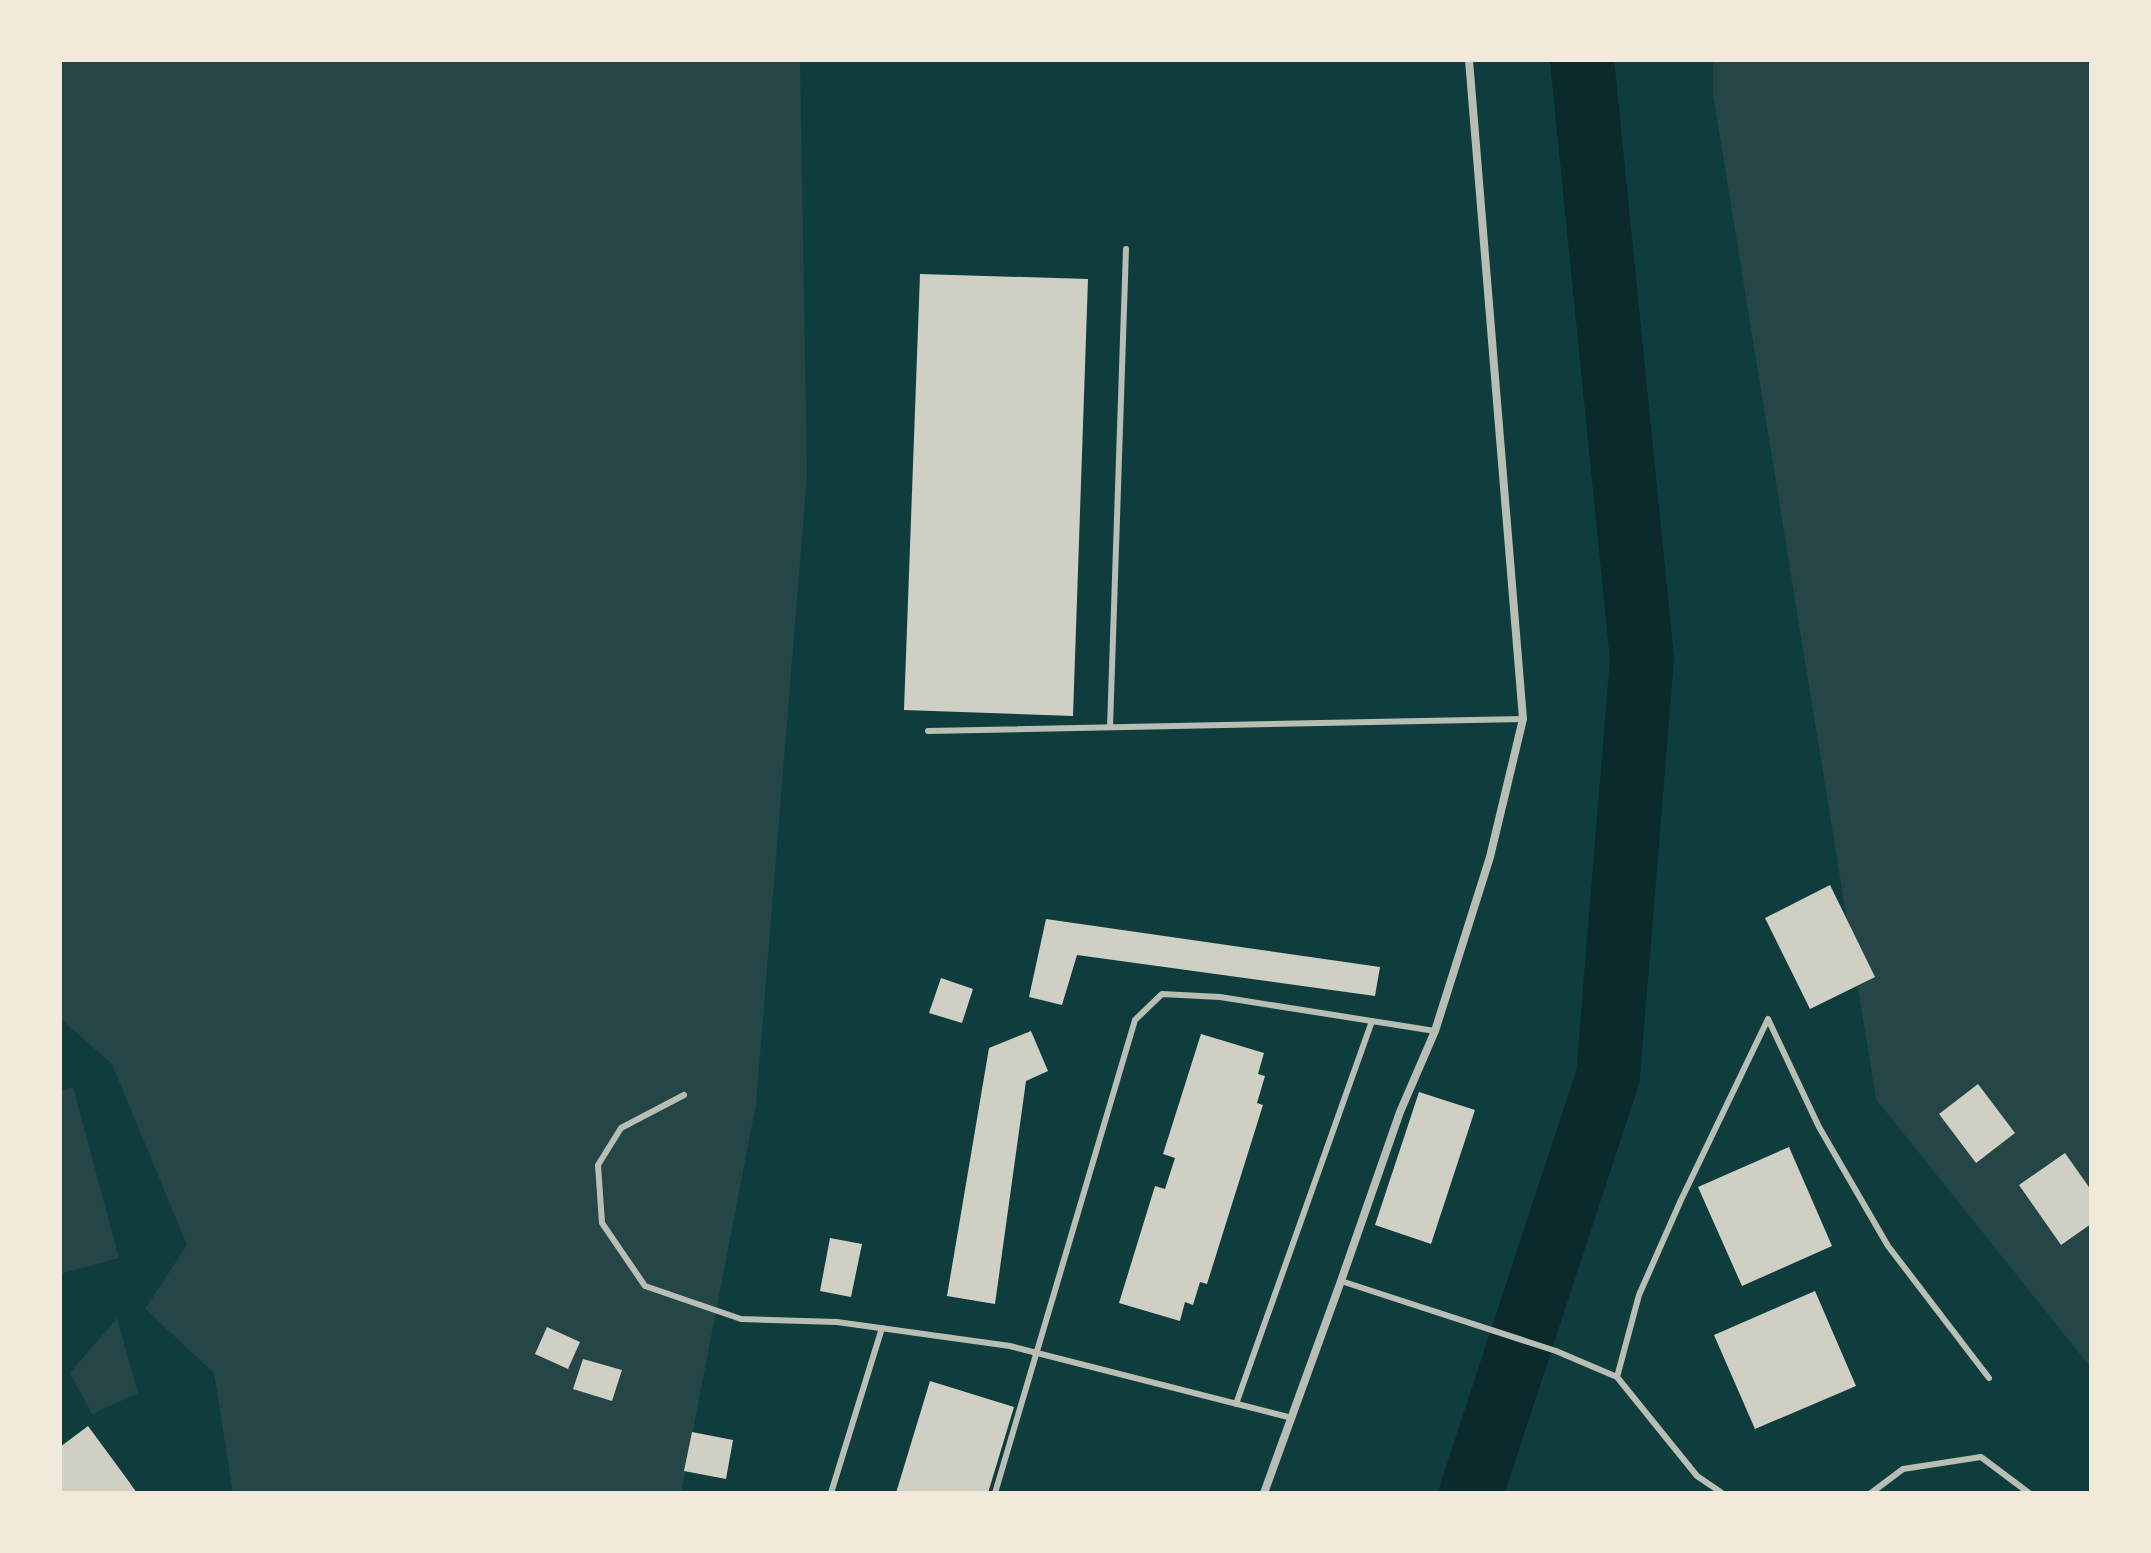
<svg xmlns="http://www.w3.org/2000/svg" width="2151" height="1553" viewBox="0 0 2151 1553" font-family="'PT Sans Narrow',sans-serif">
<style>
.green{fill:#244646}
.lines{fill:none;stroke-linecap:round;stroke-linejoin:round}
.river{stroke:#0a2a2b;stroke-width:64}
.building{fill:#cfcfc3}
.service{stroke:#b8beb3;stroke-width:6}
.minor{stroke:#b8beb3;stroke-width:8}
</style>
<rect width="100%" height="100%" fill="#0f3d3e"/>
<g class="green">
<path d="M60 60H800L807 476 756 1104 681 1493H233L214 1373 145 1309 187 1245 112 1064 60 1018Z"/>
<path d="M1713 60H2091V1368L1876 1099 1713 94Z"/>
<path d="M73 1087 119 1258 60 1274V1090Z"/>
<path d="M117 1318 138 1393 92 1414 70 1373Z"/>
</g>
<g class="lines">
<path class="river" d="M1471 1493 1608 1076 1642 659 1582 60"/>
</g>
<g class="building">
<path d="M920 274 1088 279 1073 716 904 710Z"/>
<path d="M1830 885 1875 977 1810 1009 1765 918Z"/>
<path d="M1046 919 1380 967 1375 996 1077 955 1062 1005 1029 997Z"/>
<path d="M941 978 973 989 962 1023 929 1013Z"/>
<path d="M1031 1031 1048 1071 1026 1081 995 1304 947 1296 989 1048Z"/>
<path d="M1201 1034 1264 1053 1258 1074 1265 1076 1257 1103 1263 1105 1207 1284 1200 1282 1193 1305 1185 1302 1180 1321 1119 1303 1155 1186 1165 1189 1175 1158 1163 1154Z"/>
<path d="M1978 1084 2015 1133 1976 1163 1939 1114Z"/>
<path d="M1419 1092 1475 1110 1431 1244 1375 1225Z"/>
<path d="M1789 1147 1832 1246 1742 1286 1698 1187Z"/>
<path d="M2065 1153 2091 1190V1224L2061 1245 2019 1185Z"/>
<path d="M830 1238 862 1244 851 1297 820 1291Z"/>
<path d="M1815 1291 1856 1386 1755 1429 1714 1335Z"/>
<path d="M547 1327 580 1342 568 1369 535 1354Z"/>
<path d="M583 1359 622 1370 612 1401 573 1389Z"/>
<path d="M930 1381 1014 1407 988 1493H896Z"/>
<path d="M88 1426 127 1479 137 1493H60V1447Z"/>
<path d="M692 1432 733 1440 726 1479 684 1471Z"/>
</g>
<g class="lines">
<g class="service">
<path d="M1110 727 1126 249"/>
<path d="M928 731 1523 719"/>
<path d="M684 1095 621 1128 598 1165 602 1223 645 1286 741 1319 837 1322 1010 1346 1292 1418"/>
<path d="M1341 1281 1556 1351 1617 1377 1697 1476 1722 1493"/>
<path d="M1617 1377 1639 1295 1681 1200 1768 1019 1819 1127 1888 1246 1989 1378"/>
<path d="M1236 1404 1372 1021"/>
<path d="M831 1493 882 1328"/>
<path d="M995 1493 1135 1020 1162 994 1220 997 1435 1031"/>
<path d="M1871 1493 1903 1469 1981 1457 2029 1493"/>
</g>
<path class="minor" d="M1264 1493 1341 1281 1400 1112 1435 1031 1490 857 1523 719 1469 60"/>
</g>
<rect width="2151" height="1553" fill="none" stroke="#f1e9da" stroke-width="124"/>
</svg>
